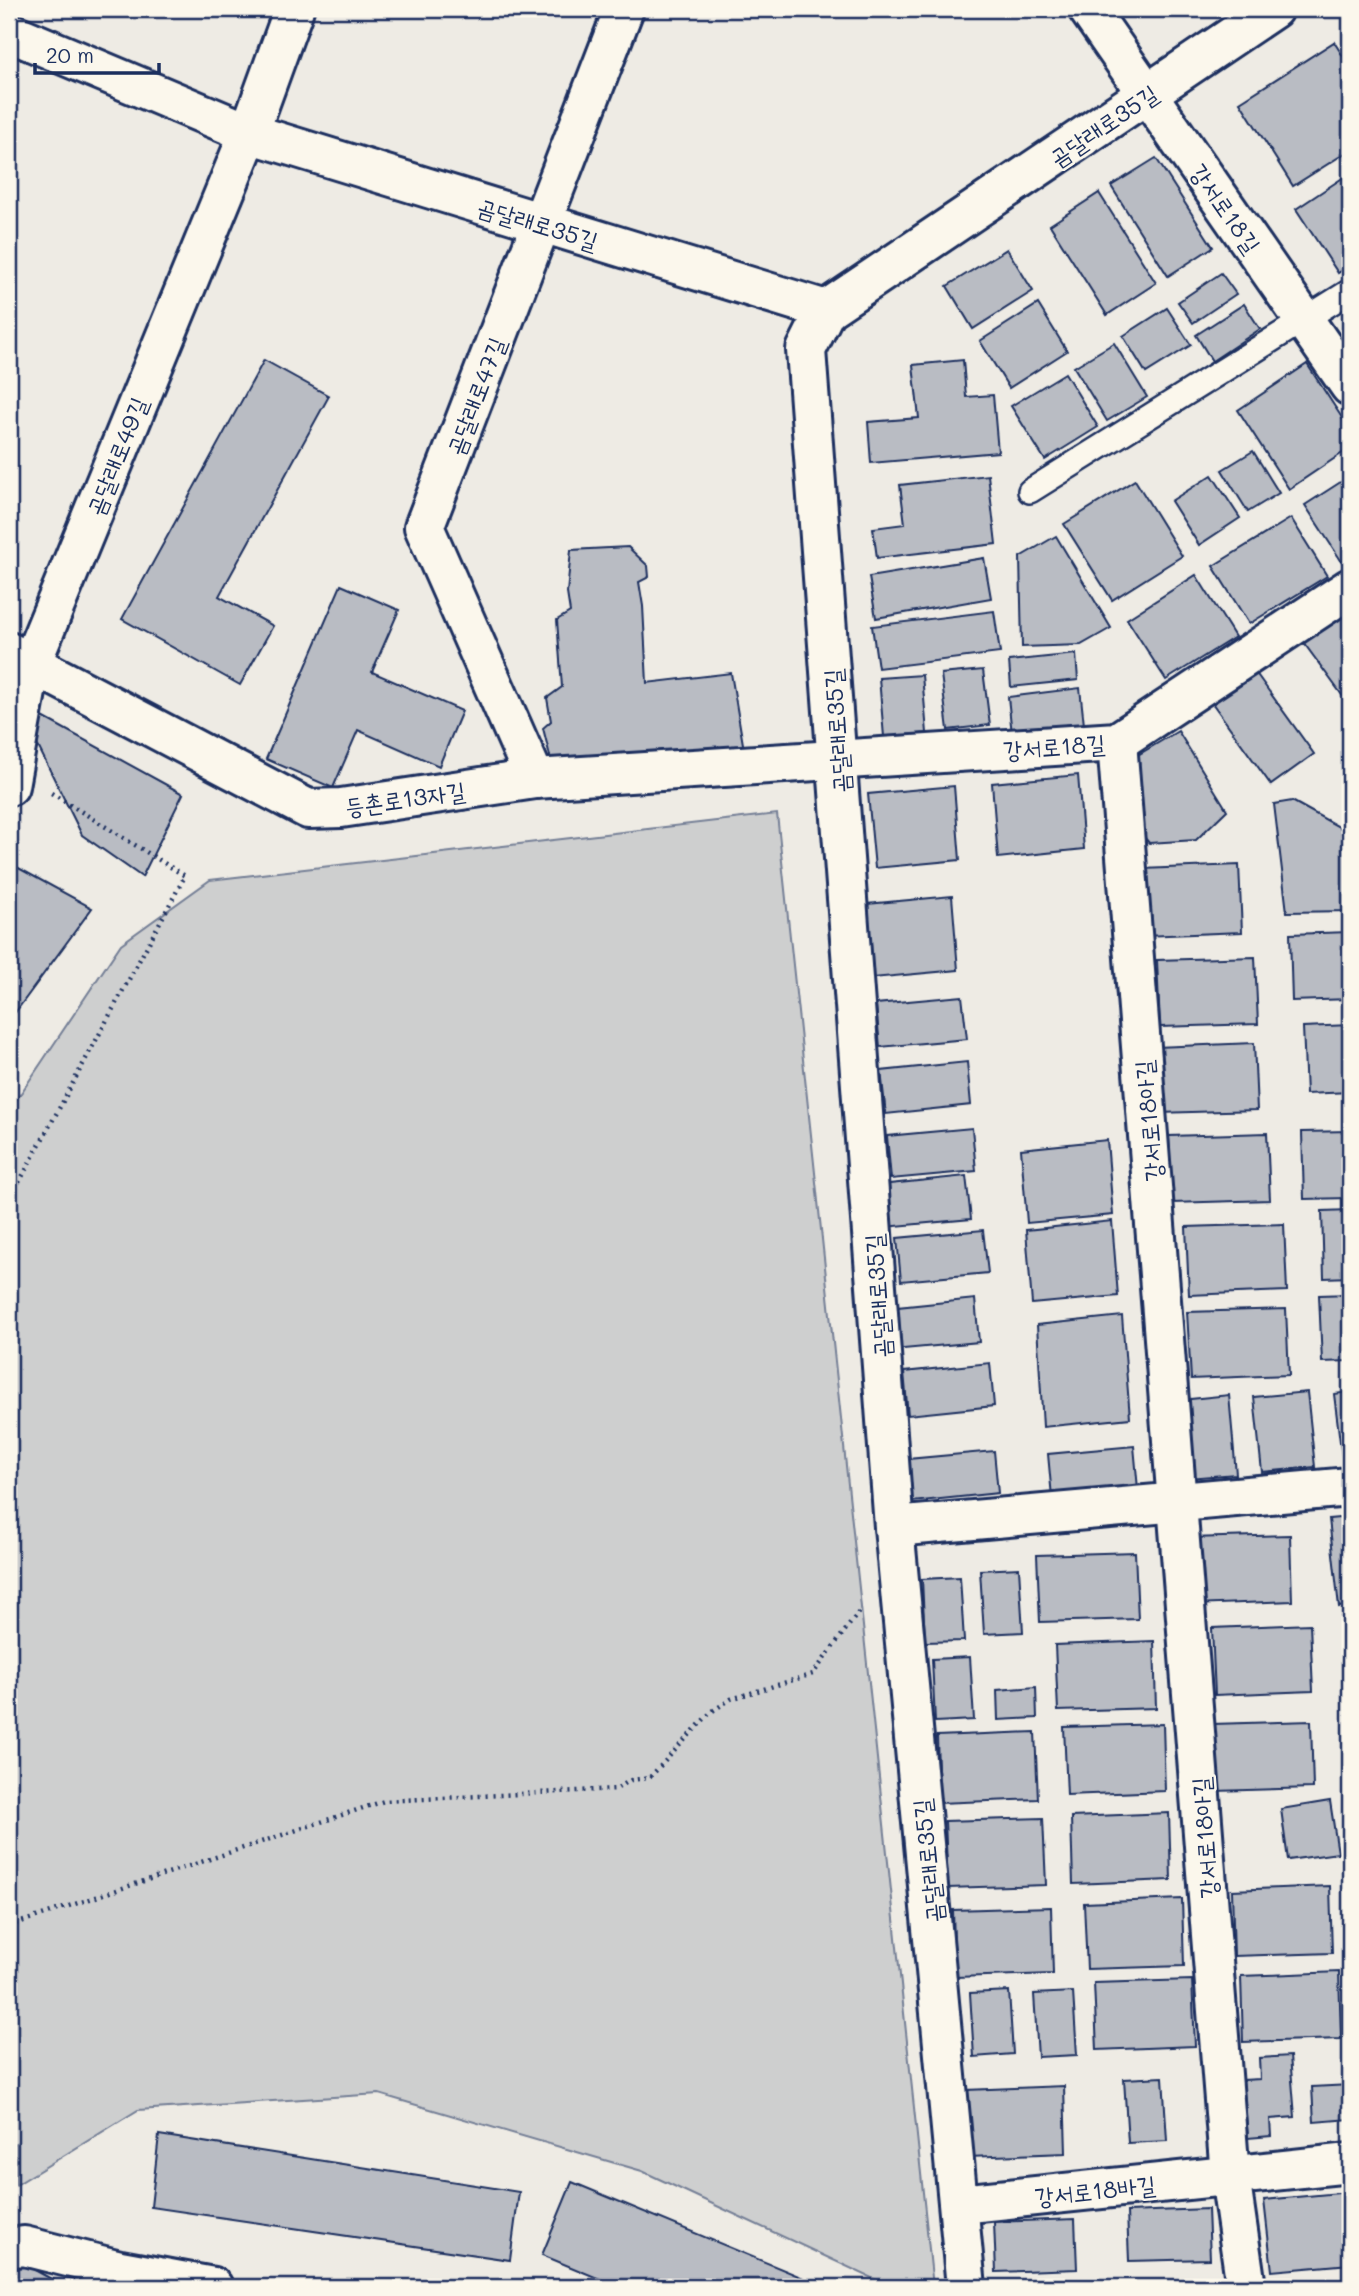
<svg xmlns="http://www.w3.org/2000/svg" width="1359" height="2296" viewBox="0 0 1359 2296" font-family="Mali,'Poor Story',sans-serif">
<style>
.green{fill:#cecfcf;stroke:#747f96;stroke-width:2}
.building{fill:#b9bcc3;stroke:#1b2f5e;stroke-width:2}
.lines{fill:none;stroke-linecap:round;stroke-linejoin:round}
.service-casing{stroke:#1b2f5e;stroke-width:28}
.minor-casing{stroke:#1b2f5e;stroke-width:44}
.path{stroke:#1b2f5e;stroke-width:4.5;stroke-dasharray:2 5;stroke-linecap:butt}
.service{stroke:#fbf7ec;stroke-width:23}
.minor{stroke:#fbf7ec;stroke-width:38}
.labels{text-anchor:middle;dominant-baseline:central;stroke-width:5;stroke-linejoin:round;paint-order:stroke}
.street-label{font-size:24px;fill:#1b2f5e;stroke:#fbf7ec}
</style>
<rect width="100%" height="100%" fill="#eeebe4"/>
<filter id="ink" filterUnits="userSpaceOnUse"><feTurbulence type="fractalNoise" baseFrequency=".0143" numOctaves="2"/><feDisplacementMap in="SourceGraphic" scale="14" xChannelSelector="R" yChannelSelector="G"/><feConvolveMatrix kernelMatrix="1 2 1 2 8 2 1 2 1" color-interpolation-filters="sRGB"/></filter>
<g filter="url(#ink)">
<path class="green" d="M777 814 933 2287H891L642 2171 379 2094 138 2110 16 2185V2143L9 2147V1111L121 944 210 880Z"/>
<g class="building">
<path d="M1334 42 1350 67V150L1293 186 1240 102Z"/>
<path d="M1156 158 1213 247 1168 276 1111 186Z"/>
<path d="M1347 175 1350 179V265L1338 273 1296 209Z"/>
<path d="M1099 193 1156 283 1107 315 1050 225Z"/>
<path d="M1007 249 1033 291 973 329 947 286Z"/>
<path d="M1221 273 1236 294 1193 323 1178 302Z"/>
<path d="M1038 304 1067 351 1009 388 980 341Z"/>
<path d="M1244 304 1260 329 1212 361 1196 335Z"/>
<path d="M1167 308 1191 345 1146 373 1123 336Z"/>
<path d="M1114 343 1147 397 1107 421 1074 367Z"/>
<path d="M264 360 329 396 219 596 273 626 240 685 122 619Z"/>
<path d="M963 360 966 397 993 395 998 452 871 463 868 422 919 418 913 365Z"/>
<path d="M1307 364 1350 430V448L1289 489 1238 410Z"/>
<path d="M1065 373 1098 427 1045 460 1011 406Z"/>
<path d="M1253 451 1279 493 1248 512 1222 470Z"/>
<path d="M988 475 996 544 877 558 873 528 905 524 900 485Z"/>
<path d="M1212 475 1240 518 1199 545 1171 501Z"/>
<path d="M1350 476V557L1342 562 1305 505Z"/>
<path d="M1135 480 1182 556 1112 600 1064 524Z"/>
<path d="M1291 518 1327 576 1249 624 1213 566Z"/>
<path d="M1056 536 1111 628 1081 645 1022 647 1020 557Z"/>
<path d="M628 547 648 566 649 577 639 582 643 606 647 683 731 673 744 750 551 760 543 728 551 721 547 698 562 687 557 620 570 612 567 593 571 550Z"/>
<path d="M984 558 991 598 876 618 869 577Z"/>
<path d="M1196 575 1235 637 1166 680 1127 619Z"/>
<path d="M341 585 399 610 372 672 462 711 439 766 358 730 333 788 266 759Z"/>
<path d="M1350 602V706L1298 635Z"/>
<path d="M994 611 1000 653 878 668 872 626Z"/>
<path d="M1076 654 1078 680 1011 687 1009 661Z"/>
<path d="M1253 669 1314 754 1271 785 1210 700Z"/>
<path d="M983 670 990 725 948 730 941 674Z"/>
<path d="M922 675 927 733 884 737 879 678Z"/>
<path d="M1080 688 1084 725 1012 734 1008 697Z"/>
<path d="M39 715 183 794 142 877 82 835 32 734Z"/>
<path d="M1178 731 1227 810 1196 840 1149 843 1131 821 1133 758Z"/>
<path d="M1078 775 1084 849 998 858 992 783Z"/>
<path d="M954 786 960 860 875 868 868 794Z"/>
<path d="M1292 801 1350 833V911L1287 912 1274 804Z"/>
<path d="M13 865 92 908 9 1021V871Z"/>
<path d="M1239 865 1242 932 1144 936 1142 869Z"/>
<path d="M952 896 958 970 873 978 867 904Z"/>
<path d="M1350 932V999L1292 1001 1290 934Z"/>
<path d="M1255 957 1258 1024 1160 1027 1157 960Z"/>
<path d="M962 996 967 1039 880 1047 876 1004Z"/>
<path d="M1350 1025V1092L1306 1094 1303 1027Z"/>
<path d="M1254 1043 1257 1110 1159 1113 1156 1047Z"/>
<path d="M967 1062 971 1105 886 1114 881 1071Z"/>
<path d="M972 1128 976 1171 891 1179 887 1136Z"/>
<path d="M1350 1131V1198L1304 1199 1302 1132Z"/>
<path d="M1267 1133 1270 1200 1172 1203 1169 1136Z"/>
<path d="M1107 1140 1113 1215 1027 1223 1021 1149Z"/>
<path d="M966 1176 971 1219 885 1227 880 1185Z"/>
<path d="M1350 1210V1277L1324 1278 1322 1211Z"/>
<path d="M1112 1221 1118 1296 1032 1304 1026 1230Z"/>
<path d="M1284 1224 1287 1291 1189 1295 1186 1227Z"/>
<path d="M983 1230 988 1273 901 1281 897 1238Z"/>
<path d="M1350 1294V1361L1322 1362 1319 1295Z"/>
<path d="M975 1299 979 1342 893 1350 888 1308Z"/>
<path d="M1286 1309 1289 1375 1191 1379 1187 1312Z"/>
<path d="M1122 1316 1130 1418 1043 1427 1037 1325Z"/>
<path d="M990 1363 994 1406 908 1415 904 1372Z"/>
<path d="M1307 1392 1315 1467 1262 1472 1254 1397Z"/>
<path d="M1350 1392V1466H1343L1334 1394Z"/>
<path d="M1229 1395 1236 1474 1188 1478 1181 1400Z"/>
<path d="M1134 1446 1138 1489 1052 1497 1048 1454Z"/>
<path d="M994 1451 998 1493 912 1502 908 1459Z"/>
<path d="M1350 1517V1605L1339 1607 1329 1519Z"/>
<path d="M1290 1535 1292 1601 1194 1605 1191 1538Z"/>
<path d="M1135 1552 1138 1619 1040 1622 1037 1555Z"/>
<path d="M1019 1568 1023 1632 984 1634 980 1570Z"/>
<path d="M960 1577 964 1641 925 1642 922 1579Z"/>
<path d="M1350 1615V1682L1343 1683 1341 1616Z"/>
<path d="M1310 1624 1313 1691 1215 1695 1212 1628Z"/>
<path d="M1154 1641 1156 1708 1058 1711 1055 1645Z"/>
<path d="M970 1657 974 1720 935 1722 932 1659Z"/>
<path d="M1036 1687 1037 1718 998 1720 997 1690Z"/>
<path d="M1311 1721 1313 1788 1215 1791 1212 1724Z"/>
<path d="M1163 1724 1165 1791 1067 1795 1064 1727Z"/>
<path d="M1035 1732 1038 1799 939 1803 937 1736Z"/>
<path d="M1330 1801 1338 1853 1288 1860 1281 1809Z"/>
<path d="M1169 1813 1171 1880 1073 1884 1071 1817Z"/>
<path d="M1043 1818 1046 1885 948 1888 945 1821Z"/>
<path d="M1330 1886 1332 1953 1234 1956 1232 1890Z"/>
<path d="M1182 1899 1184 1966 1087 1969 1084 1903Z"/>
<path d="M1051 1907 1053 1974 955 1977 953 1910Z"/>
<path d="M1339 1972 1341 2039 1243 2042 1241 1976Z"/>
<path d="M1192 1980 1195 2046 1097 2050 1094 1983Z"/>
<path d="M1009 1991 1013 2054 974 2057 970 1993Z"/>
<path d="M1073 1992 1077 2055 1038 2057 1034 1994Z"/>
<path d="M1290 2056 1295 2117 1270 2119 1271 2136 1248 2138 1243 2080 1260 2079 1259 2058Z"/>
<path d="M1163 2077 1167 2141 1128 2143 1124 2079Z"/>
<path d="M1350 2085V2119L1314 2122 1312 2087Z"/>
<path d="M1064 2086 1066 2153 968 2157 966 2090Z"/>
<path d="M159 2135 519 2192 510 2260 151 2207Z"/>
<path d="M572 2182 825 2287H619L542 2255Z"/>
<path d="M1350 2192V2264L1272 2271 1264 2200Z"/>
<path d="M1208 2209 1210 2259 1129 2261 1127 2212Z"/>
<path d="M1075 2219 1077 2269 996 2272 994 2222Z"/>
<path d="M9 2256 66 2287H9Z"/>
<path d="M88 2274 114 2287H80Z"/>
</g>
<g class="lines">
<defs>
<path id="service" d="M1030 491 1350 291"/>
<g id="minor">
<path d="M1088 9 1350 386"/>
<path d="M9 32 249 133 826 310"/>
<path d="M9 652 308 809 341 808 535 779 1117 742 1350 588"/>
<path d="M1117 742 1230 2176 1246 2287"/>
<path d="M535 779 424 527 624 9"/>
<path d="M9 786 31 664 249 133 294 9"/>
<path d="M894 1527 1350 1487"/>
<path d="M960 2204 1350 2163"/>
<path d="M9 2248 24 2246 120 2270 213 2287"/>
<path d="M966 2287 894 1527 806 350 826 310 1273 9"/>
</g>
</defs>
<use href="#service" class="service-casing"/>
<use href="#minor" class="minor-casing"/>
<g class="path">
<path d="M9 1201 185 876 48 791"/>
<path d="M9 1926 384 1801 616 1789 631 1780 649 1778 711 1712 731 1699 813 1674 861 1609"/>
</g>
<use href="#service" class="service"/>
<use href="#minor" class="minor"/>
</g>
</g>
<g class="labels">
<g class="street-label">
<text transform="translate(1103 125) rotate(-34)">곰달래로35길</text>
<text transform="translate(1226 208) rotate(55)">강서로18길</text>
<text transform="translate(538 223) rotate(17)">곰달래로35길</text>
<text transform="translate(475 396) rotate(-69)">곰달래로47길</text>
<text transform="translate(116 456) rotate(-68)">곰달래로49길</text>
<text transform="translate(836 731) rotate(-94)">곰달래로35길</text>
<text transform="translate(1054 746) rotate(-4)">강서로18길</text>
<text transform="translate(405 798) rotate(-8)">등촌로13자길</text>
<text transform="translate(1148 1121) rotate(-95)">강서로18아길</text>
<text transform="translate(877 1296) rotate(-94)">곰달래로35길</text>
<text transform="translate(1204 1838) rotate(-94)">강서로18아길</text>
<text transform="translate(927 1861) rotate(-96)">곰달래로35길</text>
<text transform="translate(1095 2190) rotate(-6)">강서로18바길</text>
</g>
</g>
<rect width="1359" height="2296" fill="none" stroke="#fbf7ec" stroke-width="35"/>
<rect x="18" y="18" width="1324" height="2261" fill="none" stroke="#1b2f5e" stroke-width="2.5" filter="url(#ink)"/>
<path d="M35 63v10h124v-10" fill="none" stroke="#1b2f5e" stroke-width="3.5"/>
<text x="46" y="63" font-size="21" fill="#1b2f5e" stroke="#fbf7ec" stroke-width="5" paint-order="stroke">20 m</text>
</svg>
